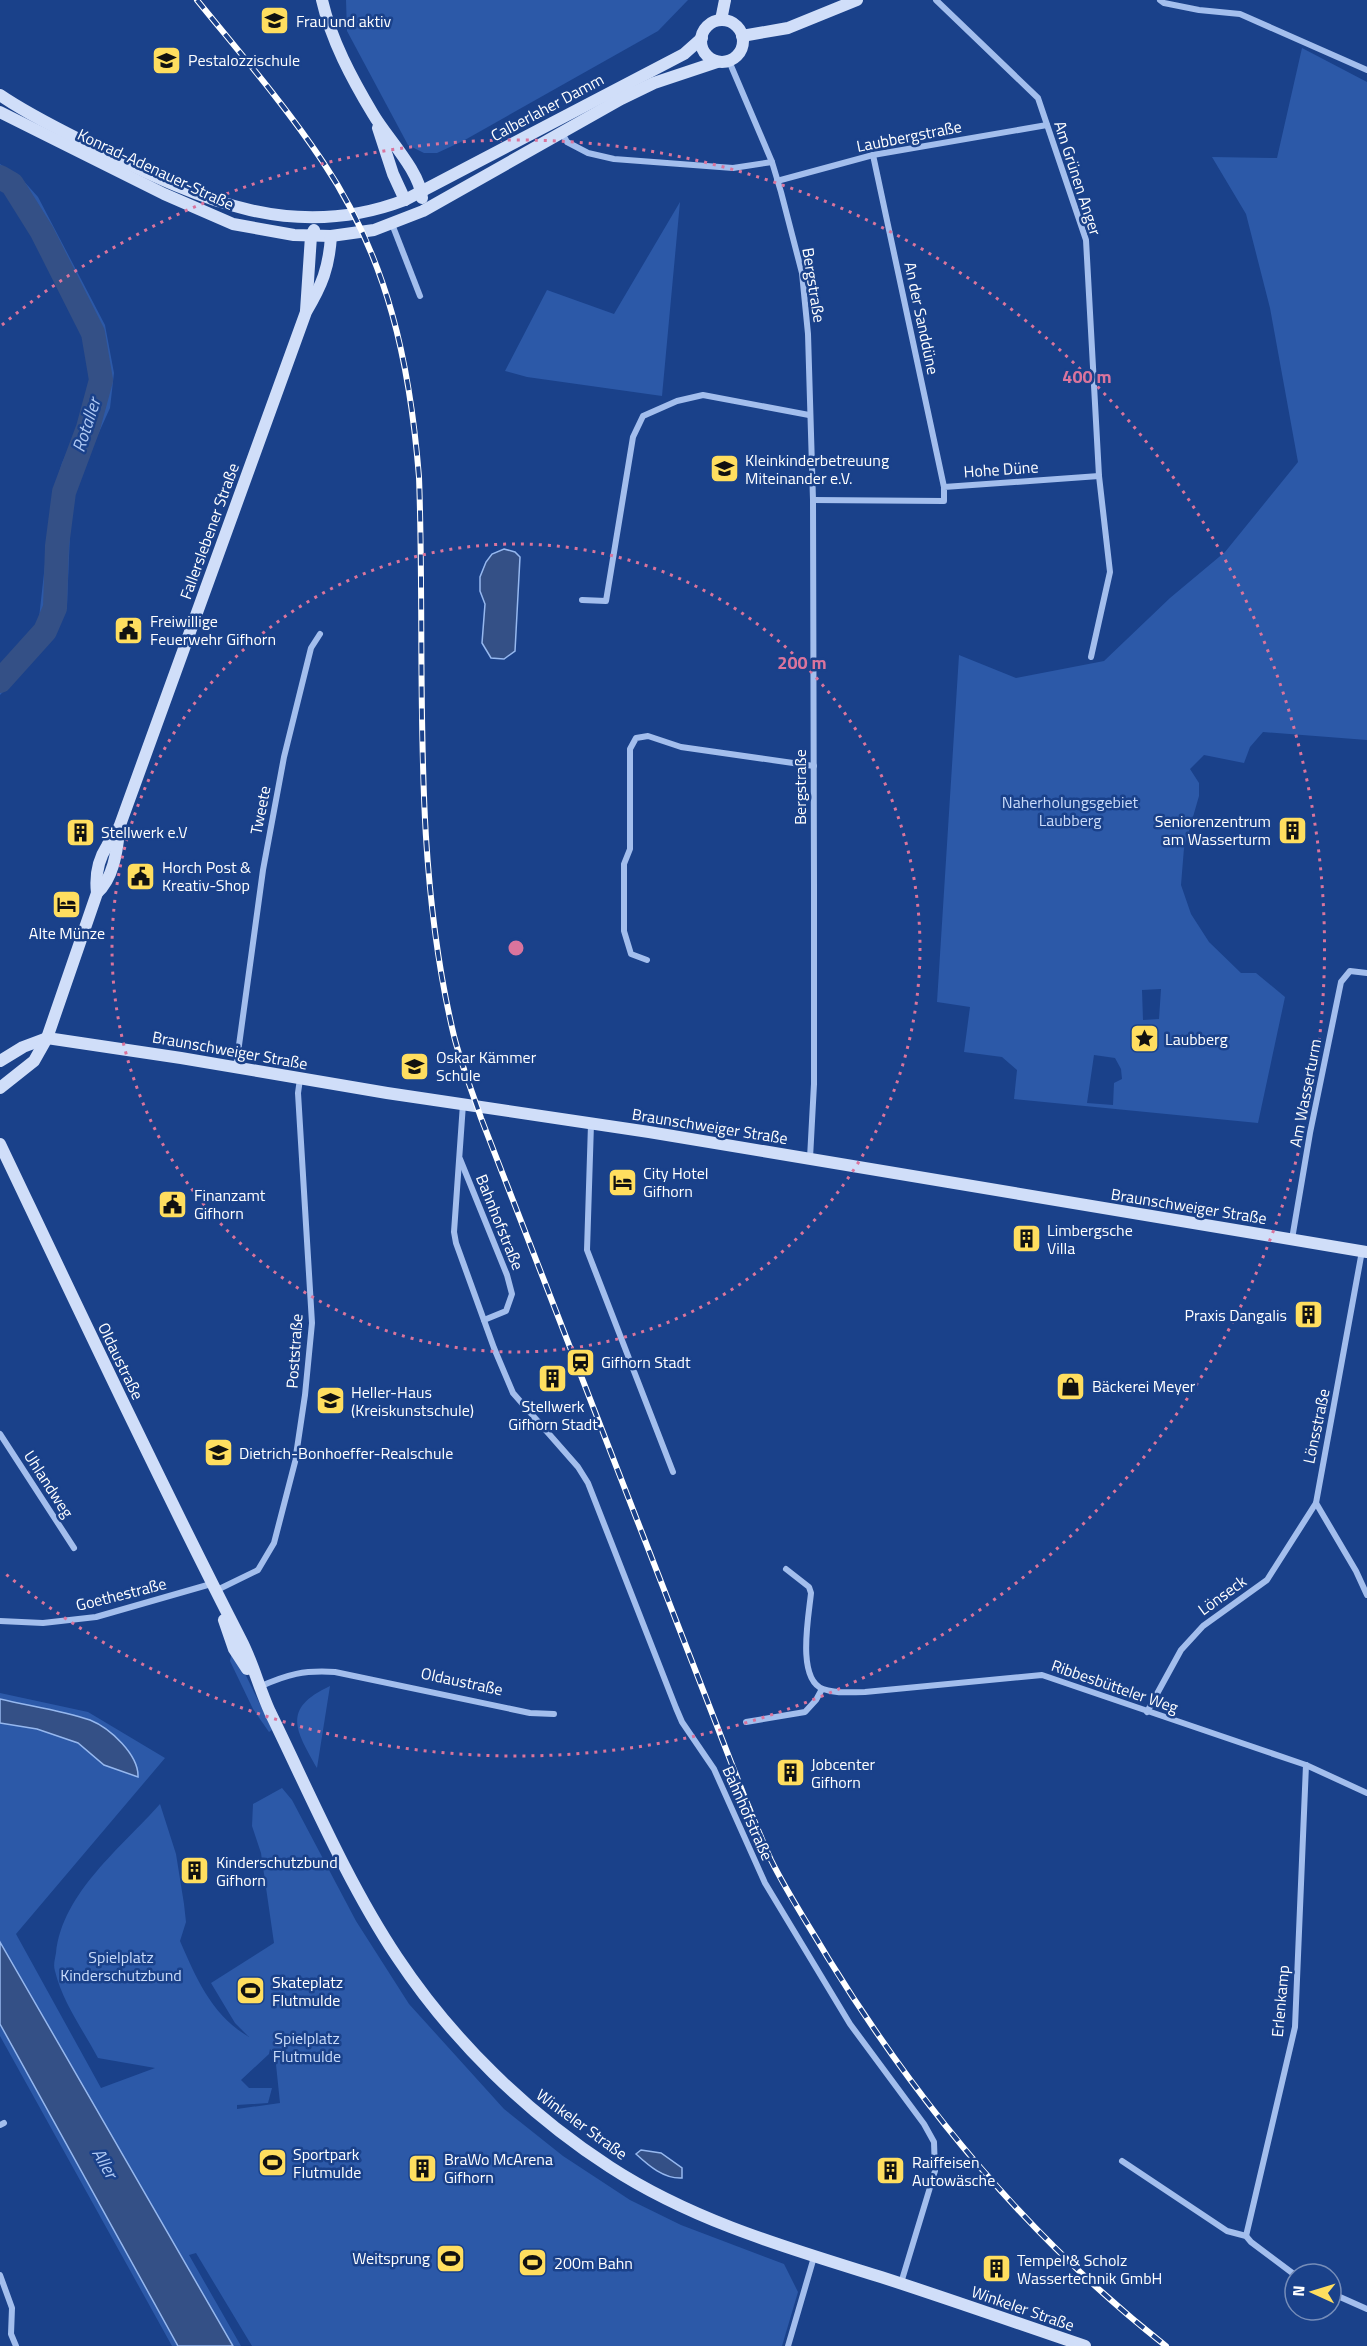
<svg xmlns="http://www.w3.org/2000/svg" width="1367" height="2346" viewBox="0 0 1367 2346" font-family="'Titillium Web',sans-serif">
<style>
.green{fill:#2c59a8;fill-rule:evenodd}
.water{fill:#345086;stroke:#96b8ef;stroke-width:1.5}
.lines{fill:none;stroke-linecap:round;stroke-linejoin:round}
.river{stroke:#345086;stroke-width:24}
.street{stroke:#a3beed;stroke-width:6}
.secondary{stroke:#d0def9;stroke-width:12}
.rail-casing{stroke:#fff;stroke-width:6}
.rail{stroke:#1a418a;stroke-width:4;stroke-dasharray:11;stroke-linecap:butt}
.ring{fill:none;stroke:#da749d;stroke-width:3;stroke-dasharray:3 6}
.labels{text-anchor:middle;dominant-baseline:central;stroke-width:5;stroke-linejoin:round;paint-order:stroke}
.poi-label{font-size:16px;fill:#fff;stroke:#1a418a;text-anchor:start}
.street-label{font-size:16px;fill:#fff;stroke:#1a418a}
.park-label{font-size:16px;fill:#c9dbfa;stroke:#1a418a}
.water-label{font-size:18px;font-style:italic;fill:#afc9f4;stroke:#1a418a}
.centre{fill:#da749d;stroke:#1a418a;stroke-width:3}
.ring-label{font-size:18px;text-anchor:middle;font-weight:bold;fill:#da749d;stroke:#1a418a;stroke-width:5;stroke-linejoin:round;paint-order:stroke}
</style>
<rect width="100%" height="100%" fill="#1a418a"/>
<g class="green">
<path d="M346 0H688L658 31 463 141 437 153H424L408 145 347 31Z"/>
<path d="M1302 48 1367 82V740L1263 732 1250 747 1244 763 1204 755 1190 769 1199 783V796L1184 848 1181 885 1191 914 1209 942 1241 973H1256L1285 997 1258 1123 1014 1099 1017 1070 1002 1057 964 1052 970 1007 937 1002 959 655 1016 678 1104 661 1170 598 1225 552 1298 462 1270 308 1246 214 1212 157 1277 158ZM1161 989 1159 1019 1143 1020 1142 990ZM1094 1055 1115 1058 1121 1069 1122 1079 1114 1083 1113 1105 1087 1103Z"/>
<path d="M0 164 21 178 38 197 105 325 114 373 110 408 77 481 71 510 67 605 49 643 0 695V667L28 638 39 618 53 492 62 463 91 399 93 362 58 282 9 195 0 188Z"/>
<path d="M680 202 662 396 527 377 505 371 547 290 614 314Z"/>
<path d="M234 1654 237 1657 270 1725 272 1730 269 1732 253 1709 230 1661 231 1656Z"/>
<path d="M330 1686 317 1768C296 1730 281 1709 330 1686Z"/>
<path d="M0 1693 88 1712 165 1758 16 1934 101 2088 155 2068 98 2058C83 2030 62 2001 55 1971 53 1965 55 1959 56 1953 62 1893 122 1847 160 1804L176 1854 184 1904 186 1922 180 1941C197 1980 212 2015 249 2037L235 2023 211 1983 274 1943 261 1853 252 1826 253 1804 282 1788 292 1800 356 1921 409 2004 504 2109 563 2156 630 2200 681 2225 784 2264 798 2292 782 2346H252L196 2253 189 2255 241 2346H172L0 2036ZM270 2049 275 2055 280 2103 237 2109V2105L268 2103 272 2088H249L241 2080 269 2054Z"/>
</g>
<g class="water">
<path d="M504 549 515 552 520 557 515 651 504 659 491 658 482 643 485 604 480 591V577L486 562 492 554Z"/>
<path d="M0 1699C29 1706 61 1710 90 1720 110 1728 139 1755 138 1777L104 1765 78 1743 37 1729 0 1723Z"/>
<path d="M0 1942 233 2346H178L0 2024Z"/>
<path d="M641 2150 661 2153 682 2168V2178C664 2179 649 2166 636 2154Z"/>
</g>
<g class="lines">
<path class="river" d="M0 177 12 184 42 232 93 333 101 380 88 428 64 492 57 546 55 608 45 631 0 681"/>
<g class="street">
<path d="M936 0 1038 98 1086 240 1099 476 1110 572 1091 657"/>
<path d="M1160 0 1164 3 1199 10 1240 14 1367 70"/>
<path d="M729 61 772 162 781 192 802 273 808 334 813 500 814 884V1084L810 1158"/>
<path d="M562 133 567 142 588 153 614 159 733 168 772 162"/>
<path d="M873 155 944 487"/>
<path d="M777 181 873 155 1047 125"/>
<path d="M392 224 420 296"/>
<path d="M813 500 944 501V487L1099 476"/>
<path d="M582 600 606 601 633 437 643 416 677 401 703 395 809 415"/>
<path d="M647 960 631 954 624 931V864L630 849V749L636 738 648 736 681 747 814 766"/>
<path d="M236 1067 263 870 284 757 311 648 320 634"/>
<path d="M463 1104 454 1232 456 1243 494 1348 513 1393 578 1467 588 1483 676 1708 682 1722 714 1769 765 1883 850 2024 924 2124 934 2142 935 2171 901 2283"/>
<path d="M591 1124 587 1250 673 1472"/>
<path d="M460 1159 507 1275 512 1294 506 1311 484 1320"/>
<path d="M1292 1239 1310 1133 1341 982 1350 971 1367 973"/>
<path d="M1362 1251 1316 1503 1356 1571 1367 1595"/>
<path d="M0 1434 74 1548"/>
<path d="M786 1569 809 1587 811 1593C809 1615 796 1679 823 1689 836 1694 851 1692 865 1692L1042 1675 1306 1765 1367 1793"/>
<path d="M215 1591 258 1570 274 1543 295 1462 305 1395 312 1323 298 1093 300 1079"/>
<path d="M0 1621 43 1623 96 1617 211 1584"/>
<path d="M259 1687C288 1674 304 1670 335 1672L530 1713 554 1714"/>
<path d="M1147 1712 1181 1650 1203 1626 1267 1580 1316 1503"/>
<path d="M746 1722 805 1712 816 1700 822 1689"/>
<path d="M0 2125 4 2123"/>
<path d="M1122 2161 1227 2231 1246 2236 1251 2242 1295 2275"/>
<path d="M1246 2236 1295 2027 1306 1765"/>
<path d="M0 2275 12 2308 11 2334 16 2346"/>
<path d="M1331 2293 1367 2309"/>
<path d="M788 2346 814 2257"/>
</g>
<g class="secondary">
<path d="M322 0C331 40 352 79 373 114 387 138 420 171 422 198"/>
<path d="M721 20 725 0"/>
<circle cx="722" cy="41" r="21"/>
<path d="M742 36 788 28 857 0"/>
<path d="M0 95C32 117 69 134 104 152 203 201 295 242 405 200L684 54 702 38"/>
<path d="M0 112 164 194 233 224 294 235 331 236 374 230 423 211 621 99 654 83 717 62"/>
<path d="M378 128 393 174 405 200"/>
<path d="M306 311 311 236 314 230"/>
<path d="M97 893C113 879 117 852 119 831"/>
<path d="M47 1038 181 1058 387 1093 649 1132 1367 1252"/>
<path d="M0 1061 23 1047 47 1038"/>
<path d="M0 1088 34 1061 47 1038 97 893C95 876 98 860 107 846 111 838 117 833 120 825L306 312C322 285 329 268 331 236"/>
<path d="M0 1144C79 1310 157 1476 241 1640 253 1663 259 1688 270 1712 309 1792 347 1882 397 1957 452 2040 527 2113 610 2167 693 2221 788 2248 881 2277 949 2299 1017 2323 1085 2346"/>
<path d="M224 1620 234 1649 247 1669"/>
</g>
<defs>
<path id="rail" d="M197 0C240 53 285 105 323 162 388 259 410 364 419 477 426 663 410 853 454 1036 461 1064 472 1091 481 1118L743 1793C752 1815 761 1838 771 1860 788 1894 809 1926 828 1958 918 2104 1031 2240 1166 2346"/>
</defs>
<use href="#rail" class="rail-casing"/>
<use href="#rail" class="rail"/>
</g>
<g class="ring">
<circle cx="516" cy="948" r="404"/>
<path d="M2 325A808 808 0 1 1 2 1571"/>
</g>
<defs>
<symbol id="school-square" viewBox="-11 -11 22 22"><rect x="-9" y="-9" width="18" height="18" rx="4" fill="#ffde5f" stroke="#1a418a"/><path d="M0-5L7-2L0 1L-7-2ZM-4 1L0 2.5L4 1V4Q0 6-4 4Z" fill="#111"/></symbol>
<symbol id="civic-square" viewBox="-11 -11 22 22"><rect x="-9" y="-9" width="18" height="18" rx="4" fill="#ffde5f" stroke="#1a418a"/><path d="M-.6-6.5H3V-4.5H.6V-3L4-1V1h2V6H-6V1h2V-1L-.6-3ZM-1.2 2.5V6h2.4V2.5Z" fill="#111"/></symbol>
<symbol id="building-square" viewBox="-11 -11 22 22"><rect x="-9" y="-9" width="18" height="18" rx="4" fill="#ffde5f" stroke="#1a418a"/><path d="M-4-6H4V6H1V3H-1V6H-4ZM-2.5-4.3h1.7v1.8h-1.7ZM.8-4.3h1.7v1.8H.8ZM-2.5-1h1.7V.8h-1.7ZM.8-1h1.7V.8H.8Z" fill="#111"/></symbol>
<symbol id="hotel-square" viewBox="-11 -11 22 22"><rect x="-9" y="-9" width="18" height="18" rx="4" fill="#ffde5f" stroke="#1a418a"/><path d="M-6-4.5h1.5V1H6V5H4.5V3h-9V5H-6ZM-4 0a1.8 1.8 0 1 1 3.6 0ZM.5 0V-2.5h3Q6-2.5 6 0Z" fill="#111"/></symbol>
<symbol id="sight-square" viewBox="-11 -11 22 22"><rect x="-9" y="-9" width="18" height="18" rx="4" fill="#ffde5f" stroke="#1a418a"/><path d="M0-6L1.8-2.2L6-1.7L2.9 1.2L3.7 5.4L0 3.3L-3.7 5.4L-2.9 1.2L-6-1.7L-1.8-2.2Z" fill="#111"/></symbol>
<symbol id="station-square" viewBox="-11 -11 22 22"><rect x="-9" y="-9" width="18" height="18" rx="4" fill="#ffde5f" stroke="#1a418a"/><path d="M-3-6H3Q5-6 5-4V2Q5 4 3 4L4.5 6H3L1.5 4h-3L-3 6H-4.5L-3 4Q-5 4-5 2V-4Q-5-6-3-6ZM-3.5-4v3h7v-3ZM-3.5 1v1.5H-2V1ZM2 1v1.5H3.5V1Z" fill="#111"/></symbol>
<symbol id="shop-square" viewBox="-11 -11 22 22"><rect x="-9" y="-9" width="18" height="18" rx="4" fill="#ffde5f" stroke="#1a418a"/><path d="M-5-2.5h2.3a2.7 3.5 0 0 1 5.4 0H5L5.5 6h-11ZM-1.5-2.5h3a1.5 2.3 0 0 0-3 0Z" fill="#111"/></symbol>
<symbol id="stadium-square" viewBox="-11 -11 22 22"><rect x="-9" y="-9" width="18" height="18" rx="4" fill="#ffde5f" stroke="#1a418a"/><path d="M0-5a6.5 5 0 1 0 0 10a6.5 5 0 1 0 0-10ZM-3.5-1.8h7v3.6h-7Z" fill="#111"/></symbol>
</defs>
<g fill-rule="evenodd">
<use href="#school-square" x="258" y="4" width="33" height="33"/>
<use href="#school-square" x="150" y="44" width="33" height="33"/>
<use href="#school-square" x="708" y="452" width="33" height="33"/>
<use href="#civic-square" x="112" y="614" width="33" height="33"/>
<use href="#building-square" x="1276" y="814" width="33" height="33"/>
<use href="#building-square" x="64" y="816" width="33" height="33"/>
<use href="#civic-square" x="124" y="860" width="33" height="33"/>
<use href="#hotel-square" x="50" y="888" width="33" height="33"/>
<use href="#sight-square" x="1128" y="1022" width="33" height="33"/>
<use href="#school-square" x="398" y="1050" width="33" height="33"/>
<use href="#hotel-square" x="606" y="1166" width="33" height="33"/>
<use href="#civic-square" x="156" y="1188" width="33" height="33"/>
<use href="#building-square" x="1010" y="1222" width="33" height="33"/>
<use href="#building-square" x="1292" y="1298" width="33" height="33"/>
<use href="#station-square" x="564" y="1346" width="33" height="33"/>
<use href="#building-square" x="536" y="1362" width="33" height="33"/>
<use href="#shop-square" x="1054" y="1370" width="33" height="33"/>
<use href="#school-square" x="314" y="1384" width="33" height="33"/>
<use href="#school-square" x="202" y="1436" width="33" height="33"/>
<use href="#building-square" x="774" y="1756" width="33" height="33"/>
<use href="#building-square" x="178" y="1854" width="33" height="33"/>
<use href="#stadium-square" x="234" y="1974" width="33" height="33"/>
<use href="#stadium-square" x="256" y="2146" width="33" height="33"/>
<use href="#building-square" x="406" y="2152" width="33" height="33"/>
<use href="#building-square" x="874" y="2154" width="33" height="33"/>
<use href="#stadium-square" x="434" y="2242" width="33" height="33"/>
<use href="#stadium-square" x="516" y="2246" width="33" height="33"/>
<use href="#building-square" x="980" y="2252" width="33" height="33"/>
</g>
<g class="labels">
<g class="poi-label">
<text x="296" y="21">Frau und aktiv</text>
<text x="188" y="60">Pestalozzischule</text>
<text x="745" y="460">Kleinkinderbetreuung<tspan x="745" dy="18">Miteinander e.V.</tspan></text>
<text x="150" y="621">Freiwillige<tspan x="150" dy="18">Feuerwehr Gifhorn</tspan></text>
<text x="1271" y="821" text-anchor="end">Seniorenzentrum<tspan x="1271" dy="18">am Wasserturm</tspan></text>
<text x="101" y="832">Stellwerk e.V</text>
<text x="162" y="867">Horch Post &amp;<tspan x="162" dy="18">Kreativ-Shop</tspan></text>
<text x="67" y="933" text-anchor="middle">Alte Münze</text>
<text x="1165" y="1039">Laubberg</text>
<text x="436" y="1057">Oskar Kämmer<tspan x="436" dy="18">Schule</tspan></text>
<text x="643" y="1173">City Hotel<tspan x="643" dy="18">Gifhorn</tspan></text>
<text x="194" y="1195">Finanzamt<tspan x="194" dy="18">Gifhorn</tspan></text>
<text x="1047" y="1230">Limbergsche<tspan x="1047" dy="18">Villa</tspan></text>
<text x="1287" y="1315" text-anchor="end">Praxis Dangalis</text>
<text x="601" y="1362">Gifhorn Stadt</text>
<text x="1092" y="1386">Bäckerei Meyer</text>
<text x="351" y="1392">Heller-Haus<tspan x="351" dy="18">(Kreiskunstschule)</tspan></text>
<text x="553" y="1406" text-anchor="middle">Stellwerk<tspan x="553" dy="18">Gifhorn Stadt</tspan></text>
<text x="239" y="1453">Dietrich-Bonhoeffer-Realschule</text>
<text x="811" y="1764">Jobcenter<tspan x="811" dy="18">Gifhorn</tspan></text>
<text x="216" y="1862">Kinderschutzbund<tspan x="216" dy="18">Gifhorn</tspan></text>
<text x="272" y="1982">Skateplatz<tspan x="272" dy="18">Flutmulde</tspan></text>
<text x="293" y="2154">Sportpark<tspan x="293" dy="18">Flutmulde</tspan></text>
<text x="444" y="2159">BraWo McArena<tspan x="444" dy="18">Gifhorn</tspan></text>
<text x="912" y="2162">Raiffeisen<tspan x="912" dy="18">Autowäsche</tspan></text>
<text x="430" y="2258" text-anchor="end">Weitsprung</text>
<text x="1017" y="2260">Tempel &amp; Scholz<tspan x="1017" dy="18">Wassertechnik GmbH</tspan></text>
<text x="554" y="2263">200m Bahn</text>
</g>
<g class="street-label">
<text transform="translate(547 107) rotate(-28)">Calberlaher Damm</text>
<text transform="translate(909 136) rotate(-11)">Laubbergstraße</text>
<text transform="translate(156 169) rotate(25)">Konrad-Adenauer-Straße</text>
<text transform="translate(1078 178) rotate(72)">Am Grünen Anger</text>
<text transform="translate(814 285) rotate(81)">Bergstraße</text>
<text transform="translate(922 318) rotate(78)">An der Sanddüne</text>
<text transform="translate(1001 469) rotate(-4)">Hohe Düne</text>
<text transform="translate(209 531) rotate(-70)">Fallerslebener Straße</text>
<text transform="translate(800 787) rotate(-90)">Bergstraße</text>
<text transform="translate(260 810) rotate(-79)">Tweete</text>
<text transform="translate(230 1050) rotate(10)">Braunschweiger Straße</text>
<text transform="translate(1305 1093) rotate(-79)">Am Wasserturm</text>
<text transform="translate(710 1126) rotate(9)">Braunschweiger Straße</text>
<text transform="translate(1189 1206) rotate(9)">Braunschweiger Straße</text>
<text transform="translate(500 1222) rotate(68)">Bahnhofstraße</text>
<text transform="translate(294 1351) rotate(-86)">Poststraße</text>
<text transform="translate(121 1361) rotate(64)">Oldaustraße</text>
<text transform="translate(1316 1426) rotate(-78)">Lönsstraße</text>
<text transform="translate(49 1484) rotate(57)">Uhlandweg</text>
<text transform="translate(121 1594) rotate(-14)">Goethestraße</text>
<text transform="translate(1222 1595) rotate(-36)">Lönseck</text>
<text transform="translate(462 1681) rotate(12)">Oldaustraße</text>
<text transform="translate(1115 1686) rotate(19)">Ribbesbütteler Weg</text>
<text transform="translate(748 1813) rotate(66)">Bahnhofstraße</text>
<text transform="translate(1280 2001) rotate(-85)">Erlenkamp</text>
<text transform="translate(582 2124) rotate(36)">Winkeler Straße</text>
<text transform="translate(1023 2308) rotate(19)">Winkeler Straße</text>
</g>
<g class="park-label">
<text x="1070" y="802">Naherholungsgebiet<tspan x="1070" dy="18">Laubberg</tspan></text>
<text x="121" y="1957">Spielplatz<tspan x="121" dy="18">Kinderschutzbund</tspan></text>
<text x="307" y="2038">Spielplatz<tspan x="307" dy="18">Flutmulde</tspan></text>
</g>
<g class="water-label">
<text transform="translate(86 425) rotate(-72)">Rotaller</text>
<text transform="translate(105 2163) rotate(60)">Aller</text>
</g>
</g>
<circle cx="516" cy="948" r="9" class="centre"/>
<g class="ring-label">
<text x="1087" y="383">400 m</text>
<text x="802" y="669">200 m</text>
</g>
<g transform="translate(1313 2292) rotate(274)"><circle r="28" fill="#1a418a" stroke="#768db9" stroke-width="1.5"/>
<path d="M0-4.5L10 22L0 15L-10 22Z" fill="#ffde5f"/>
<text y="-9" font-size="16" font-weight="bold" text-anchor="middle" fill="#ffffff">N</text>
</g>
</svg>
